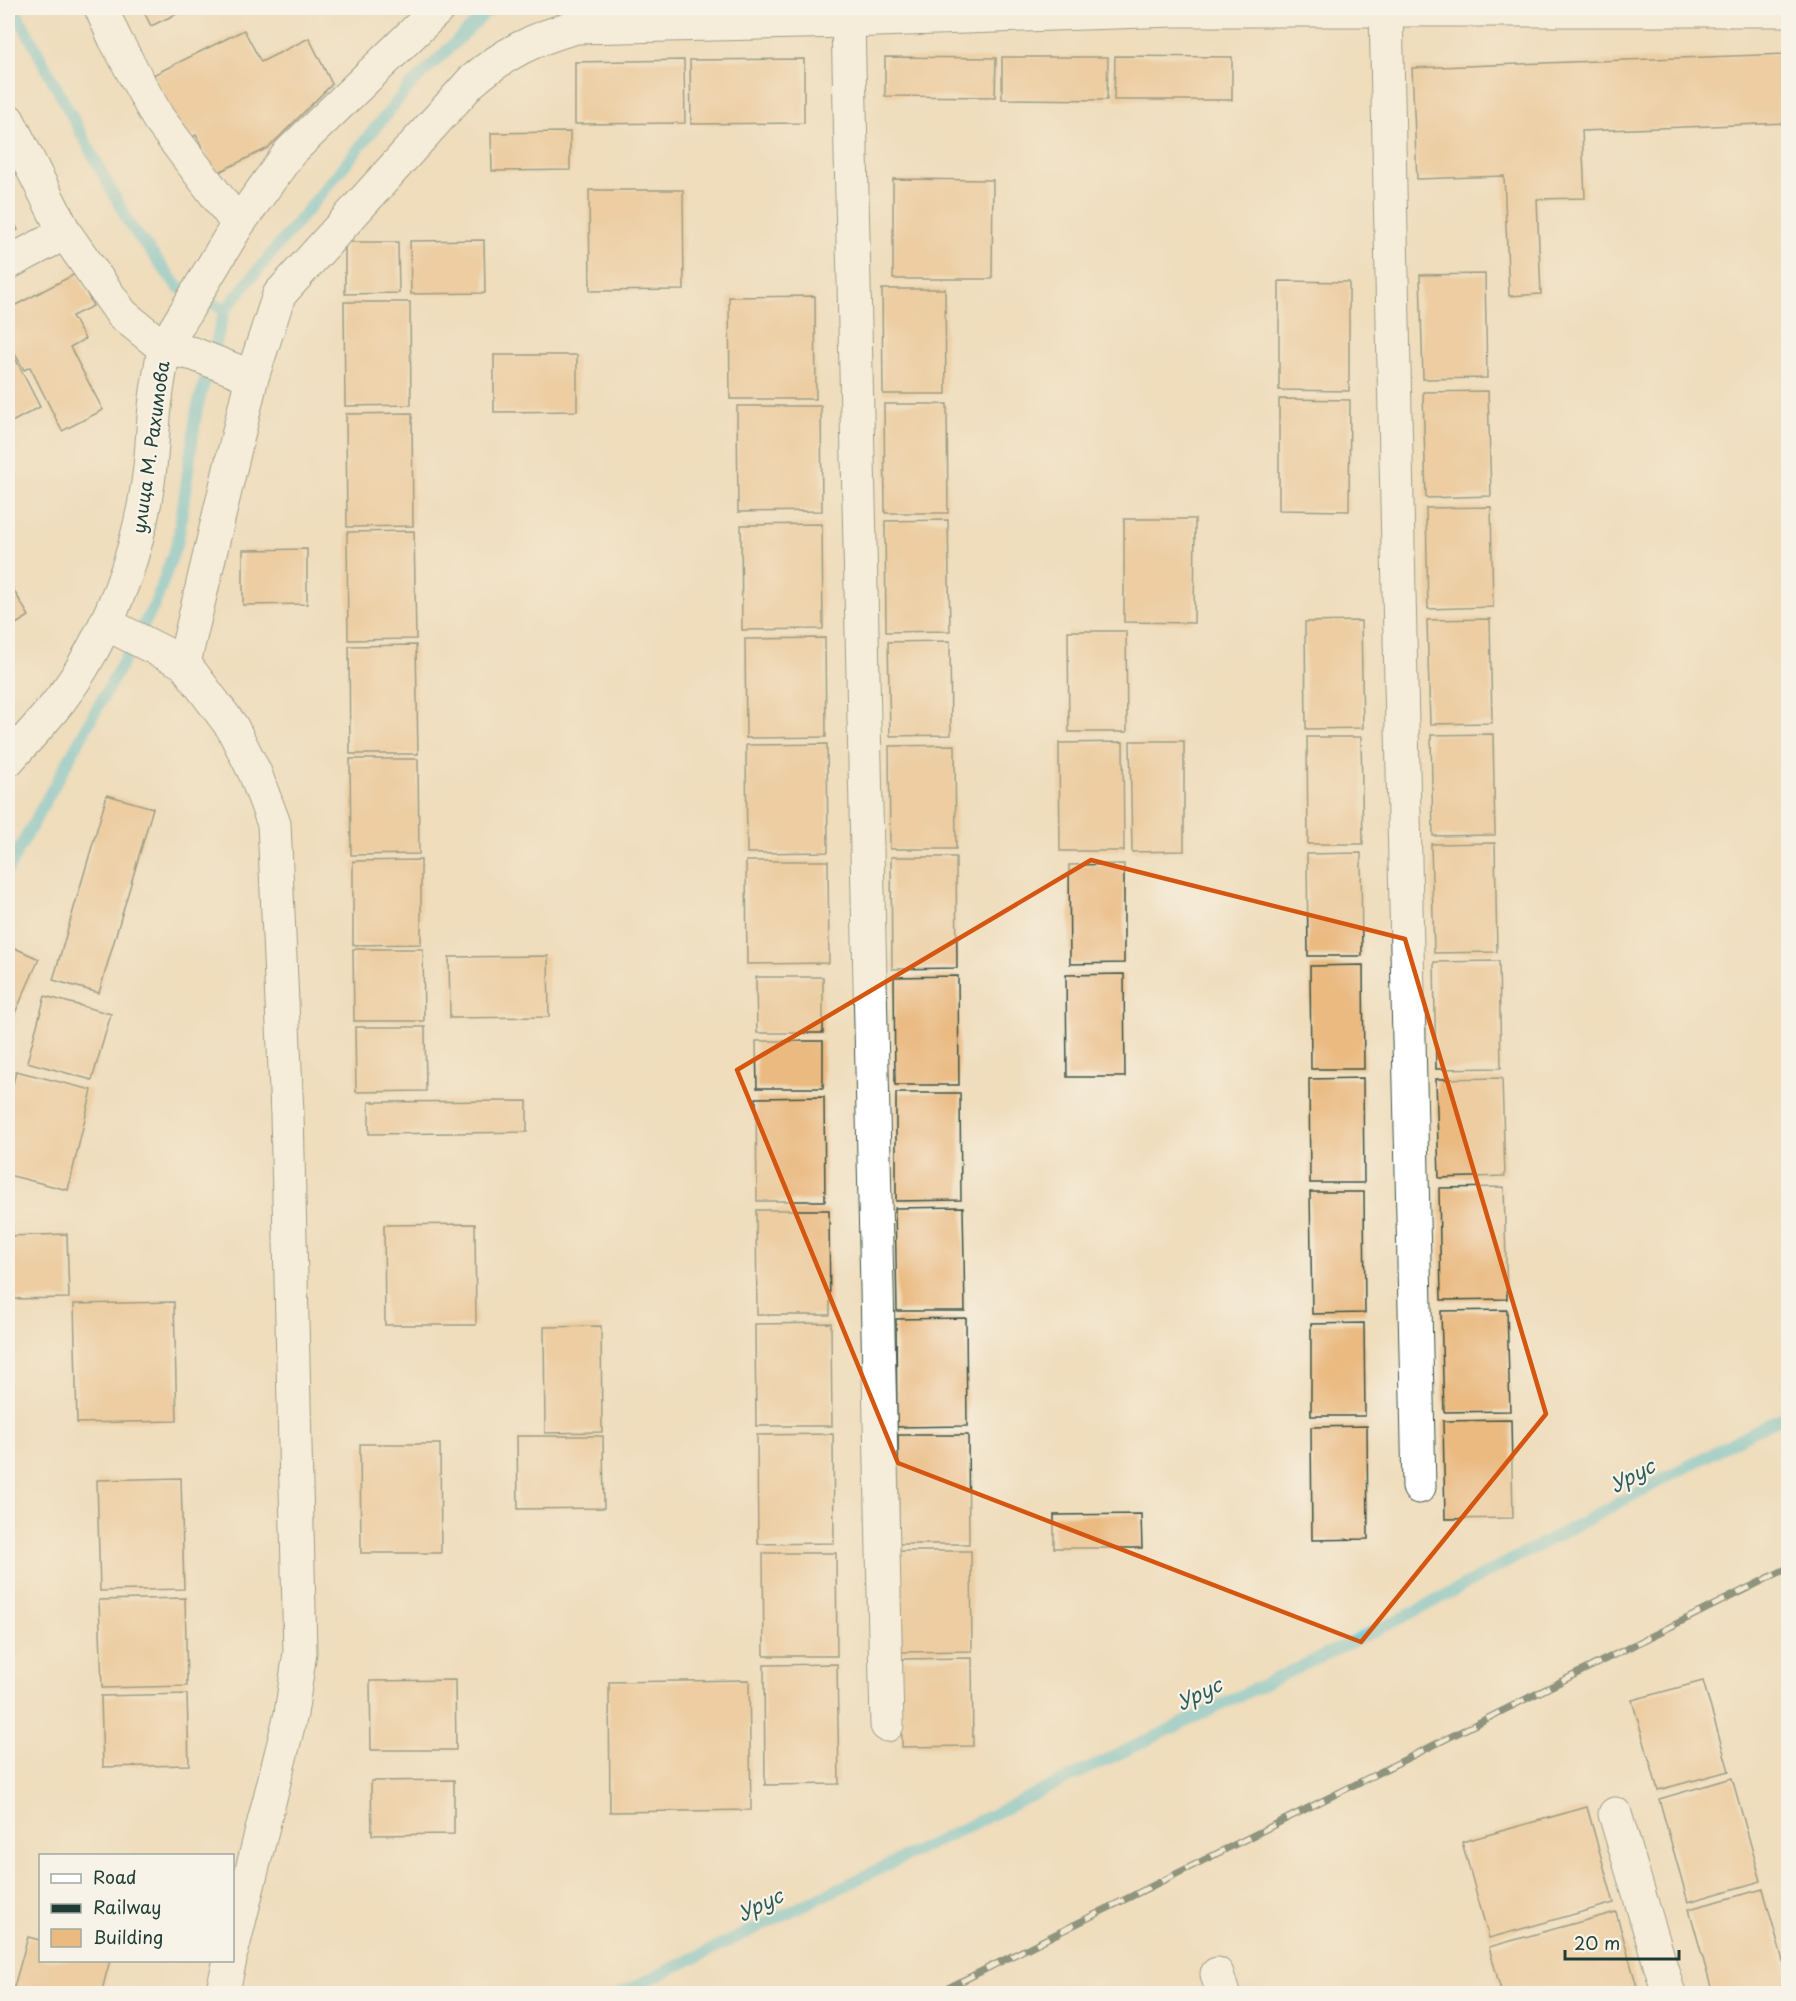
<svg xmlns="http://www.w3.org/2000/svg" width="1796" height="2001" viewBox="0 0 1796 2001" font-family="'Playpen Sans',sans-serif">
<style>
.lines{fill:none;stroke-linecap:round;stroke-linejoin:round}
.stream{stroke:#59c2d5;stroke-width:12}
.building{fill:#eaba81}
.minor-casing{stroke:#3e5548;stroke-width:35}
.tertiary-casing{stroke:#3e5548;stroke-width:35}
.minor{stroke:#fff;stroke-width:33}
.tertiary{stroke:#fff;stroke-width:33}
.rail-casing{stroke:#1f3d34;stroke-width:7}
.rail{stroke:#f7f3e8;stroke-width:4.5;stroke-dasharray:14;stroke-linecap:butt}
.marked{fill:none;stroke:#d45610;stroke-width:4.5;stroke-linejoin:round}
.labels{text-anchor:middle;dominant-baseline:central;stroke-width:4.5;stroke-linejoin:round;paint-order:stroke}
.street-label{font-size:18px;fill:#1f3d34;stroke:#f7f3e8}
.water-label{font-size:20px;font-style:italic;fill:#2e5e5c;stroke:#f7f3e8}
</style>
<rect width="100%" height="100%" fill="#f7f3e8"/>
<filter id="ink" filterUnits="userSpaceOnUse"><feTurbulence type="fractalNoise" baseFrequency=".0167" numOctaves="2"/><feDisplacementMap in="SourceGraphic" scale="12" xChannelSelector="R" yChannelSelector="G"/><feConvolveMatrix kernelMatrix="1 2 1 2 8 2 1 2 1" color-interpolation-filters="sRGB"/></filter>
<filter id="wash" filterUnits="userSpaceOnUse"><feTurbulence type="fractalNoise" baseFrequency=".008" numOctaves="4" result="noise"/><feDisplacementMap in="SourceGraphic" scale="24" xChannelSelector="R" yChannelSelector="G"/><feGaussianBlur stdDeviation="1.35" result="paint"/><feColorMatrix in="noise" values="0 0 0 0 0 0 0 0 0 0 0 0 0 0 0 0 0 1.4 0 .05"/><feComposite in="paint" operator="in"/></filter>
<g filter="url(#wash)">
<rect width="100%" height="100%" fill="#efddbc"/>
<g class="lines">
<g class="stream">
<path d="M14 8 130 225 178 287 225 310"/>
<path d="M8 869 155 604 178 540 197 409 225 310 409 87 491 8"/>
<path d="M619 1994 1412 1613 1767 1424 1788 1415"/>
</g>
</g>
<g id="blocks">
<g class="building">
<path d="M142 8H189L151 26Z"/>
<path d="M244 30 261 62 309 38 332 84 268 148 215 174 196 135 186 141 153 75Z"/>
<path d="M1788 54V123L1582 131 1585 198 1537 199 1541 294 1509 296 1504 176 1417 179 1412 68Z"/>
<path d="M1115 56 1232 57V100H1114Z"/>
<path d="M885 57 996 58 995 97 885 96Z"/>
<path d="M1002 57H1108L1107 100 1002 99Z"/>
<path d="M804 59V123L691 124 690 60Z"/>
<path d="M684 60 685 123 575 124V62Z"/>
<path d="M570 132V170L492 171 491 133Z"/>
<path d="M893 179 993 180 992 279H893Z"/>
<path d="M589 190H683L684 290 590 291Z"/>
<path d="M8 210 18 230 8 236Z"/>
<path d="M484 240 485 293 411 294 410 241Z"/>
<path d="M345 242H398L399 293 345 294Z"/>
<path d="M77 273 93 306 72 316 85 339 70 347 103 410 62 431 30 367 24 370 14 352 8 355V309Z"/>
<path d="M1485 274 1487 378 1423 379 1420 275Z"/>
<path d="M1279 281 1349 282V391L1279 390Z"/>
<path d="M882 289H945L946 394H883Z"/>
<path d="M815 296 816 399H730L729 297Z"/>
<path d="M344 302H410L411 405 345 406Z"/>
<path d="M494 355H577V411L494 412Z"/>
<path d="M15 358 40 407 8 424V362Z"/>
<path d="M1488 391 1491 496 1426 498 1423 392Z"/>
<path d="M1279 399 1350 400 1349 511 1279 510Z"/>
<path d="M884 404H947L948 513H885Z"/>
<path d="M737 406H821L822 511 738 512Z"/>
<path d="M412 413 413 526 347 527 346 414Z"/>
<path d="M1491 507 1493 607 1428 609 1426 508Z"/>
<path d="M1124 519H1195L1194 623 1124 622Z"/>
<path d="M948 520 950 631 886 632 885 521Z"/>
<path d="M822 524 823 629 742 630 741 525Z"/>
<path d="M414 531 416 639 348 640 347 532Z"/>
<path d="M307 549V604L243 605V550Z"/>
<path d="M8 581 29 616 8 629Z"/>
<path d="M1490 619 1492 723 1430 724 1427 620Z"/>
<path d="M1361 621 1363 728 1306 729 1305 622Z"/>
<path d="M1068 631H1126L1127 732H1069Z"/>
<path d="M825 638 826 737 746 738 745 639Z"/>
<path d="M950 641 951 735 890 736 888 642Z"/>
<path d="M416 645 418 754H350L349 646Z"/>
<path d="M1493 734 1495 835 1433 836 1431 735Z"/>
<path d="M1307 737H1361L1363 844H1308Z"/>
<path d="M1130 741H1184V851L1132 852Z"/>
<path d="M1123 742 1124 851H1060L1059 743Z"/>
<path d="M827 744 828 852 747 853 746 745Z"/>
<path d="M955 745 956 849H890L889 746Z"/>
<path d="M350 759H418L419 854 351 855Z"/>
<path d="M107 795 153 808 99 993 53 980Z"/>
<path d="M1495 843 1497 952 1434 953 1431 844Z"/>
<path d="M1361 853 1362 956H1308L1307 854Z"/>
<path d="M891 857H956L957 968 892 969Z"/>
<path d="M421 860V944L353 945V861Z"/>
<path d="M746 861H828L829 963 747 964Z"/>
<path d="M1124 864V963L1070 964 1069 865Z"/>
<path d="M8 945 39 959 8 1029Z"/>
<path d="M353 949H423L424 1021H354Z"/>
<path d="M548 956 549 1017 450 1018 449 957Z"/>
<path d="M1499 961 1501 1068 1436 1069 1434 962Z"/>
<path d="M1363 965 1364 1069H1311L1310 966Z"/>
<path d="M1124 974 1125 1077H1067L1066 975Z"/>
<path d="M958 976 959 1085H895L894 977Z"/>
<path d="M756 977H823V1033H757Z"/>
<path d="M45 996 111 1014 92 1080 27 1062Z"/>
<path d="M355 1027H425L426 1091 356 1092Z"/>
<path d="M756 1041H823V1088H757Z"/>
<path d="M16 1071 92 1090 68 1190 8 1175V1105Z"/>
<path d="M1363 1078 1364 1183H1310L1309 1079Z"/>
<path d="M1502 1078 1505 1176 1439 1178 1436 1079Z"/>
<path d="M896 1093H960L961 1200 896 1201Z"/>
<path d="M824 1097 825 1201H757L756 1098Z"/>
<path d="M527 1101V1132L369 1134V1102Z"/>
<path d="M1504 1187 1507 1299 1441 1300 1439 1188Z"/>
<path d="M1310 1192H1364L1365 1313 1312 1314Z"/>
<path d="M963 1207 965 1311H897L895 1208Z"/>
<path d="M756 1210H829L830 1315H757Z"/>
<path d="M475 1224 476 1325H385L384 1225Z"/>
<path d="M67 1234 69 1298 8 1299V1236Z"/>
<path d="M174 1302 177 1421 77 1423 74 1304Z"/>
<path d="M1507 1310 1510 1411 1444 1412 1441 1311Z"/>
<path d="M966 1318 967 1426 897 1427 896 1319Z"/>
<path d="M831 1323 832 1426H756L755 1324Z"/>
<path d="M1364 1323 1365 1416H1311V1324Z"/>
<path d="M601 1326 602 1432 545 1433 544 1327Z"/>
<path d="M1511 1420 1513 1518 1445 1519 1443 1421Z"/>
<path d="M1367 1426 1368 1539 1312 1540 1311 1427Z"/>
<path d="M833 1434 834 1543 758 1544 757 1435Z"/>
<path d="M898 1435H968L969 1544H899Z"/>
<path d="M517 1436H603L604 1508 518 1509Z"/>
<path d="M360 1444H440L441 1553H361Z"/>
<path d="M181 1478 184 1589 100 1591 97 1480Z"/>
<path d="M1141 1514 1142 1548H1054V1515Z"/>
<path d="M899 1551H971L972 1651 900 1652Z"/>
<path d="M763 1553H836L837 1656H764Z"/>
<path d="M185 1598 187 1686 102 1688 99 1600Z"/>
<path d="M972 1658 973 1746 902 1747 901 1659Z"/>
<path d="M837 1664 839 1784 765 1785 764 1665Z"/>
<path d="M455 1680 456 1750H371L370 1681Z"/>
<path d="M749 1680 751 1810 610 1812 609 1682Z"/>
<path d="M1703 1681 1729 1771 1658 1790 1632 1700Z"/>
<path d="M187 1694 189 1765 103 1767 101 1696Z"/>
<path d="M1732 1778 1761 1881 1688 1902 1659 1799Z"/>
<path d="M454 1780V1834L372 1835 371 1781Z"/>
<path d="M1587 1807 1614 1903 1489 1938 1462 1842Z"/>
<path d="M1763 1889 1788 1979V1990L1775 1994H1713L1689 1909Z"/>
<path d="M1616 1912 1639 1994H1502L1489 1947Z"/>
<path d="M28 1937 40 1940V1960H110L101 1994H12Z"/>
</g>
</g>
</g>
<g filter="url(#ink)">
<use href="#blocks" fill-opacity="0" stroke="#3e5548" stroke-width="1.5"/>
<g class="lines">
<defs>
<g id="minor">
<path d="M101 8 115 39 158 118 238 224"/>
<path d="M1386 9 1419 1487"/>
<path d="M848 21 887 1725"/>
<path d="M8 263 65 233"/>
<path d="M252 377 194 354 164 348 238 224 290 152 439 8"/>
<path d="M107 624 184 663"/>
<path d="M1615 1814 1669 1994"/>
<path d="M232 1950 291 1714 300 1652 287 1114 274 824 255 773 232 727 184 663 252 377 279 295 471 82C503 54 535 38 576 27L848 21 1176 10H1788"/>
<path d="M1217 1974 1223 1994"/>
<path d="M222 1994 230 1960"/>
</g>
<path id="tertiary" d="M8 120 65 233 122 314 164 348C161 368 157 387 155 407 152 434 152 461 147 489 137 552 115 613 82 668 62 702 34 731 8 760"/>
</defs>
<use href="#minor" class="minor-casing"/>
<use href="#tertiary" class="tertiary-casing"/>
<use href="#minor" class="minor"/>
<use href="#tertiary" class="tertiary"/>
<defs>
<path id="rail" d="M936 1994 1788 1568"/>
</defs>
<use href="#rail" class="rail-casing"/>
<use href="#rail" class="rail"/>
</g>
</g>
<path d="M0 0H1796V2001H0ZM1091 860 1405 939 1546 1414 1361 1642 898 1463 737 1070Z" fill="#efddbc" fill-opacity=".55" fill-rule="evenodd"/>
<path class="marked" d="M1091 860 1405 939 1546 1414 1361 1642 898 1463 737 1070Z"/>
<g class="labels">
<g class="street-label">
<text transform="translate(150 447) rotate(-82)">улица М. Рахимова</text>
</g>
<g class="water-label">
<text transform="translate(1632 1475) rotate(-28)">Урус</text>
<text transform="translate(1199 1693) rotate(-26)">Урус</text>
<text transform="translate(760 1904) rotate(-26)">Урус</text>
</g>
</g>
<rect width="1796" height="2001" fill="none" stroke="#f7f3e8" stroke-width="30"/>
<rect x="39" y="1854" width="195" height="108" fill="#f7f3e8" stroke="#a1aaa0" stroke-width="1.5"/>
<rect x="51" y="1874" width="30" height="9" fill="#ffffff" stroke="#a1aaa0" stroke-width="1.5"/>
<text x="93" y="1884" font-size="18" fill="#1f3d34">Road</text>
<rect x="51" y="1904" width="30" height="9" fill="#1f3d34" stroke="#a1aaa0" stroke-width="1.5"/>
<text x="93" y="1914" font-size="18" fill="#1f3d34">Railway</text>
<rect x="51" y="1929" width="30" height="18" fill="#eaba81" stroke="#a1aaa0" stroke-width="1.5"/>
<text x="93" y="1944" font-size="18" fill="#1f3d34">Building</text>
<path d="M1565 1950v9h114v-9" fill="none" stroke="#1f3d34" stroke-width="3"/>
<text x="1574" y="1950" font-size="18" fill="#1f3d34" stroke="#f7f3e8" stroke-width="4.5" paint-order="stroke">20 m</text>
</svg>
